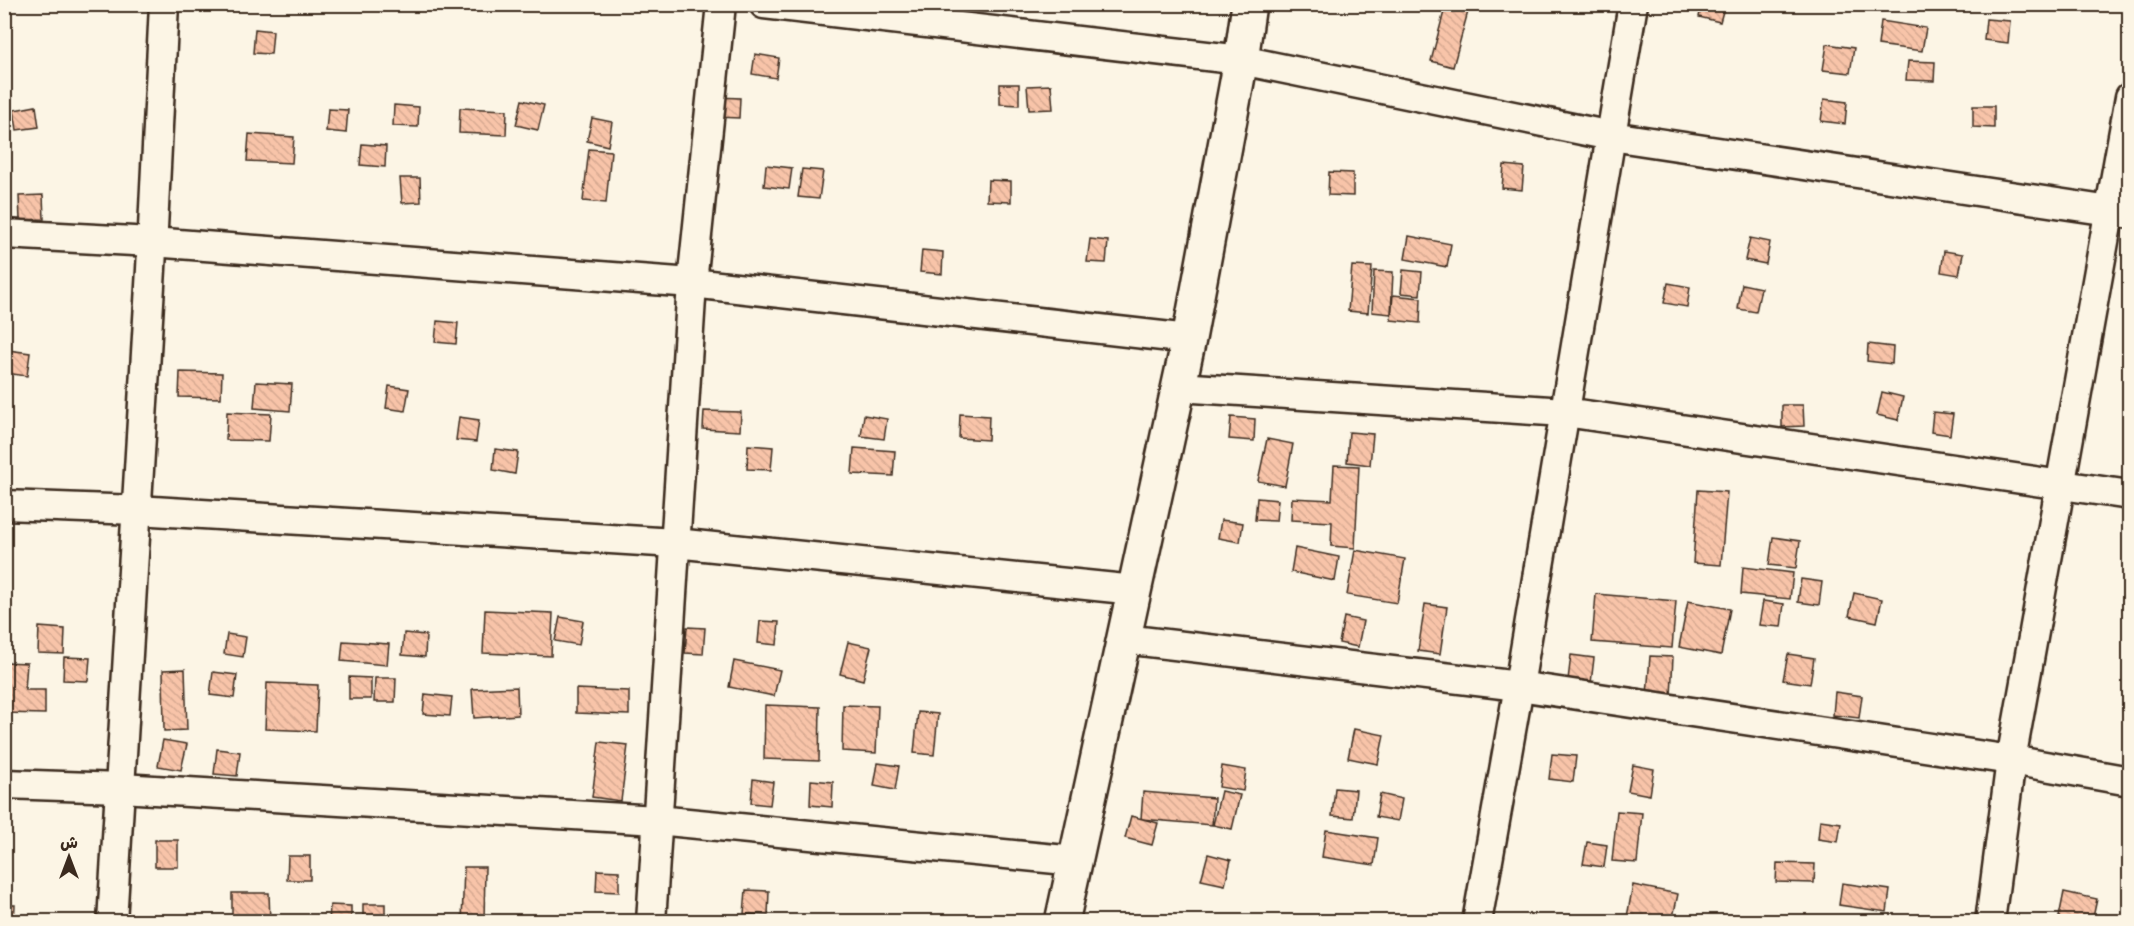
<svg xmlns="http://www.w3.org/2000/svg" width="2134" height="926" viewBox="0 0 2134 926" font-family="'Comic Neue','Playpen Sans Arabic',sans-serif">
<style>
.building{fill:url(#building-back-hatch);stroke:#3b2a1e;stroke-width:1.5}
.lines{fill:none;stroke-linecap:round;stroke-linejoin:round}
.minor-casing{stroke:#3b2a1e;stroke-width:33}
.tertiary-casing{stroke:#3b2a1e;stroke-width:38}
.minor{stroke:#fcf5e5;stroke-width:28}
.tertiary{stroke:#fcf5e5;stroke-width:33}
</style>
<defs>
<pattern id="building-back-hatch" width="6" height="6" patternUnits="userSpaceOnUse" patternTransform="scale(1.5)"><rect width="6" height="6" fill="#f8c4a9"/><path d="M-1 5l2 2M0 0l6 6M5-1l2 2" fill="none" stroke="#d6a991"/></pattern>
</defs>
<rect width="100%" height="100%" fill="#fcf5e5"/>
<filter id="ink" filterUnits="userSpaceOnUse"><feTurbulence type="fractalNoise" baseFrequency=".0167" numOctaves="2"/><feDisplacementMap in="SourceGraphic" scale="12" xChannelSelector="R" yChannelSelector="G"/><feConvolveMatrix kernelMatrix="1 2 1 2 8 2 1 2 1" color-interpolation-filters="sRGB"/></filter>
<g filter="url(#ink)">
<g class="building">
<path d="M1446 4H1470L1453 67 1431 61Z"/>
<path d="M1702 4H1725L1720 22 1699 17Z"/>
<path d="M1986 19 2010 21 2008 43 1984 40Z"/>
<path d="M1881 21 1926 28 1922 51 1878 45Z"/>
<path d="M255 29 273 31 271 54 253 53Z"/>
<path d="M1827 44 1854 48 1850 73 1823 70Z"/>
<path d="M755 54 779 58 776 78 752 74Z"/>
<path d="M1908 61 1935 62 1934 81 1906 80Z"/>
<path d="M1000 84H1019V105L1000 104Z"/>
<path d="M1051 85 1053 109 1029 110 1027 86Z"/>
<path d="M717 97 740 98 739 118 716 117Z"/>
<path d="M1824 99 1847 102 1845 124 1821 121Z"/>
<path d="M522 100 544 105 538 130 516 125Z"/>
<path d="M394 105 419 107 418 127 393 126Z"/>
<path d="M36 106 39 127 17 130 14 110Z"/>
<path d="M1973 106H1994V128L1973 127Z"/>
<path d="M460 108 507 110 506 135 459 133Z"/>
<path d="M328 109 348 110 346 133 326 131Z"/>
<path d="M592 118 612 122 608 146 587 141Z"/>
<path d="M249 134 294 137 292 163 247 161Z"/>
<path d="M362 144 386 146 385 167 360 165Z"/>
<path d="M589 149 611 151 606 203 583 201Z"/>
<path d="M766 165 792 168 789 189 764 186Z"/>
<path d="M1504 165 1524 167 1522 190 1502 188Z"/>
<path d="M802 169 823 171 819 199 798 197Z"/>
<path d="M1329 172 1353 173V196L1328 195Z"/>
<path d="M400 178H420L421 202 402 203Z"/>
<path d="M988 180 1011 181V202L987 201Z"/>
<path d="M43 195 44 219 20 220 19 196Z"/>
<path d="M1409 236 1451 244 1447 267 1405 259Z"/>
<path d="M1750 238 1770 242 1766 264 1745 260Z"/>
<path d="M1090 239 1108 241 1106 263 1087 262Z"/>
<path d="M922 250 943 252 942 274 920 272Z"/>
<path d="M1944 251 1963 254 1959 275 1941 272Z"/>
<path d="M1352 266 1372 267 1368 313 1348 311Z"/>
<path d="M1403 270 1422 272 1420 295 1401 293Z"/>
<path d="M1374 271 1393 272 1391 314 1372 312Z"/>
<path d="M1668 283 1690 287 1687 307 1664 303Z"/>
<path d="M1742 284 1761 288 1756 312 1738 309Z"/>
<path d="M1393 295 1421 298 1420 323 1391 320Z"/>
<path d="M437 321 458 323 456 344 435 342Z"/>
<path d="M1868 344 1893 347 1892 364 1867 361Z"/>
<path d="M8 350 30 353 27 376 5 373Z"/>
<path d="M180 372 222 373 221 398 179 397Z"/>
<path d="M256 382 292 384 290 411 254 408Z"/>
<path d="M389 386 409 389 405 411 386 408Z"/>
<path d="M1882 392 1903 397 1898 420 1877 415Z"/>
<path d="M1782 405H1803L1804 426 1782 427Z"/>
<path d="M704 411 741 412 740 431 703 429Z"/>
<path d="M227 412 271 414 269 441 226 440Z"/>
<path d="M1933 412 1953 414 1950 435 1931 432Z"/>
<path d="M960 414 989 416 988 440 959 438Z"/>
<path d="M864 415 887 419 884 439 861 436Z"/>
<path d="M459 417 479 420 476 442 456 440Z"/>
<path d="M1231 417 1255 419 1254 441 1229 439Z"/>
<path d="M1349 432 1373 434 1370 465 1347 462Z"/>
<path d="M1267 439 1293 444 1285 486 1258 481Z"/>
<path d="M748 445 773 447 771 470 747 469Z"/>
<path d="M854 448 895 451 893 476 852 474Z"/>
<path d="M495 449 518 452 515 474 493 470Z"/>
<path d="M1334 465 1359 466 1355 548 1331 546 1332 522 1291 520 1292 498 1332 500Z"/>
<path d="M1698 490 1727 492 1721 565 1693 563Z"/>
<path d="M1257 498 1278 500 1276 521 1255 520Z"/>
<path d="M1221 520 1243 523 1240 542 1218 538Z"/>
<path d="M1773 537 1800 541 1796 568 1769 565Z"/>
<path d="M1295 548 1339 557 1335 581 1291 572Z"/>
<path d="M1355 550 1405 559 1397 603 1347 595Z"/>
<path d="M1743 567 1793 573 1790 599 1741 594Z"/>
<path d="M1801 579 1822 582 1819 605 1798 602Z"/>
<path d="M1854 593 1882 599 1877 622 1849 616Z"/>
<path d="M1596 594 1676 601 1672 648 1592 642Z"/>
<path d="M1688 601 1730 609 1721 655 1679 647Z"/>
<path d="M1763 601 1784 604 1781 627 1759 625Z"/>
<path d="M1425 604 1447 607 1440 654 1418 651Z"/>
<path d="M485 610 553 613 551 656 483 653Z"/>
<path d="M560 617 583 621 579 645 555 641Z"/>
<path d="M1344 617 1363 621 1358 647 1339 643Z"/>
<path d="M760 621 779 622 777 645 758 643Z"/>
<path d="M39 627 65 629 64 654 38 653Z"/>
<path d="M687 627 705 628 703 654 685 653Z"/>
<path d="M404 633 426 635 425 657 402 655Z"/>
<path d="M227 634 246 637 243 657 224 654Z"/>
<path d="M343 641 389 644 387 665 341 661Z"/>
<path d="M848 642 871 647 863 680 840 674Z"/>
<path d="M1788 654 1814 658 1810 684 1783 680Z"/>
<path d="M1571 655 1594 658 1591 683 1568 680Z"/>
<path d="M1650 656 1673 657 1671 696 1647 695Z"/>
<path d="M64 657 90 658 88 681 63 680Z"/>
<path d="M734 661 780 670 774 696 729 687Z"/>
<path d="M4 662 27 663 25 690H45V714L4 713Z"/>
<path d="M185 669 187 730 164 731 163 670Z"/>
<path d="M213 672 237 675 234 698 210 695Z"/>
<path d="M349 677 371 678V699H349Z"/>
<path d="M375 678H396L395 702H374Z"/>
<path d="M267 683 318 685 316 731 265 729Z"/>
<path d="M517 687 518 715 474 718 472 689Z"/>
<path d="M576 689 629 691V715L576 713Z"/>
<path d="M1835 692 1862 696 1859 718 1833 715Z"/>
<path d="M425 694 452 697 450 716 423 714Z"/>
<path d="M765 705 820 707 819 761 764 759Z"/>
<path d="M843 705 878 706 876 753 842 751Z"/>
<path d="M918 712 938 714 934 755 914 753Z"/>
<path d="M1354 729 1384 735 1378 764 1348 758Z"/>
<path d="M163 740 187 744 181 770 158 766Z"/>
<path d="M599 742 628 745 621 801 592 797Z"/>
<path d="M217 749 240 752 237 776 214 774Z"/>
<path d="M1552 754 1576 756 1573 782 1549 779Z"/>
<path d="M878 763 899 766 895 790 874 786Z"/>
<path d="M1633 765 1654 769 1650 795 1628 791Z"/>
<path d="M1222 766 1246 770 1243 791 1219 787Z"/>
<path d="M753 779 773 782 770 805 751 803Z"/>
<path d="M811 780 833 782 832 807 810 805Z"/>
<path d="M1335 788 1356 790 1353 818 1332 816Z"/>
<path d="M1221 791 1240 795 1232 829 1213 825Z"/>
<path d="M1143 792 1214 798 1212 825 1141 819Z"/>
<path d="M1380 794 1402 799 1398 821 1376 817Z"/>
<path d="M1617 811 1642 813 1637 863 1612 861Z"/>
<path d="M1131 816 1158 823 1152 845 1125 838Z"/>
<path d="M1820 820 1841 823 1838 842 1818 839Z"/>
<path d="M1326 830 1378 838 1374 865 1322 857Z"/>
<rect x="155" y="840" width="23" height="27"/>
<path d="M1587 842 1607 845 1604 867 1583 864Z"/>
<path d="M1208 854 1231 860 1225 885 1201 880Z"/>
<path d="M288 856H310V880H287Z"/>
<path d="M1777 863 1815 864 1814 883 1776 882Z"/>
<path d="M464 867H485L484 922H462Z"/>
<path d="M597 870 619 871V892L596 891Z"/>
<path d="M1842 883 1890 890 1887 912 1839 905Z"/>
<path d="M1633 885 1678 894 1672 922H1626Z"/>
<path d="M746 890 769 891 768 915 744 914Z"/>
<path d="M2064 892 2097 899 2092 922H2058Z"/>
<path d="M232 893H269L270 922H232Z"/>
<rect x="363" y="904" width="22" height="18"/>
<path d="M4 905H15L14 922H4Z"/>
<path d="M330 905 351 906V922H329Z"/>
</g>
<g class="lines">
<defs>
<g id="minor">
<path d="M764 4 1241 60 1611 136 2130 214"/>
<path d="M4 234 152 242 692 283 1189 339"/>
<path d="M1178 387 1565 412 2130 495"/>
<path d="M4 505 137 510 675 543 1135 590"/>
<path d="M1124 639 1519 686 2011 760 2130 781"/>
<path d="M4 784 121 788 657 820 1076 861"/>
<path d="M112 922 151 269 164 4"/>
<path d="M651 922 692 283 721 4"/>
<path d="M1477 922 1519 686 1633 4"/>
<path d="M1990 922 2011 760 2130 97"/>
</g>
<path id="tertiary" d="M1062 922 1189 339 1241 60 1249 4"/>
</defs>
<use href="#minor" class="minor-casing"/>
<use href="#tertiary" class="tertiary-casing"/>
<use href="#minor" class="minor"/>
<use href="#tertiary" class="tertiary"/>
</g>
</g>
<rect width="2134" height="926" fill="none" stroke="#fcf5e5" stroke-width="24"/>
<rect x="12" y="12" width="2110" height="902" fill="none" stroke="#3b2a1e" stroke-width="2" filter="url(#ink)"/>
<g transform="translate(69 857)" stroke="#fcf5e5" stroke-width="4.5" paint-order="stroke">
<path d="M0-4.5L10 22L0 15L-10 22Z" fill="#3b2a1e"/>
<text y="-9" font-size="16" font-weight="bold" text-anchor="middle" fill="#3b2a1e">ش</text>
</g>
</svg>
